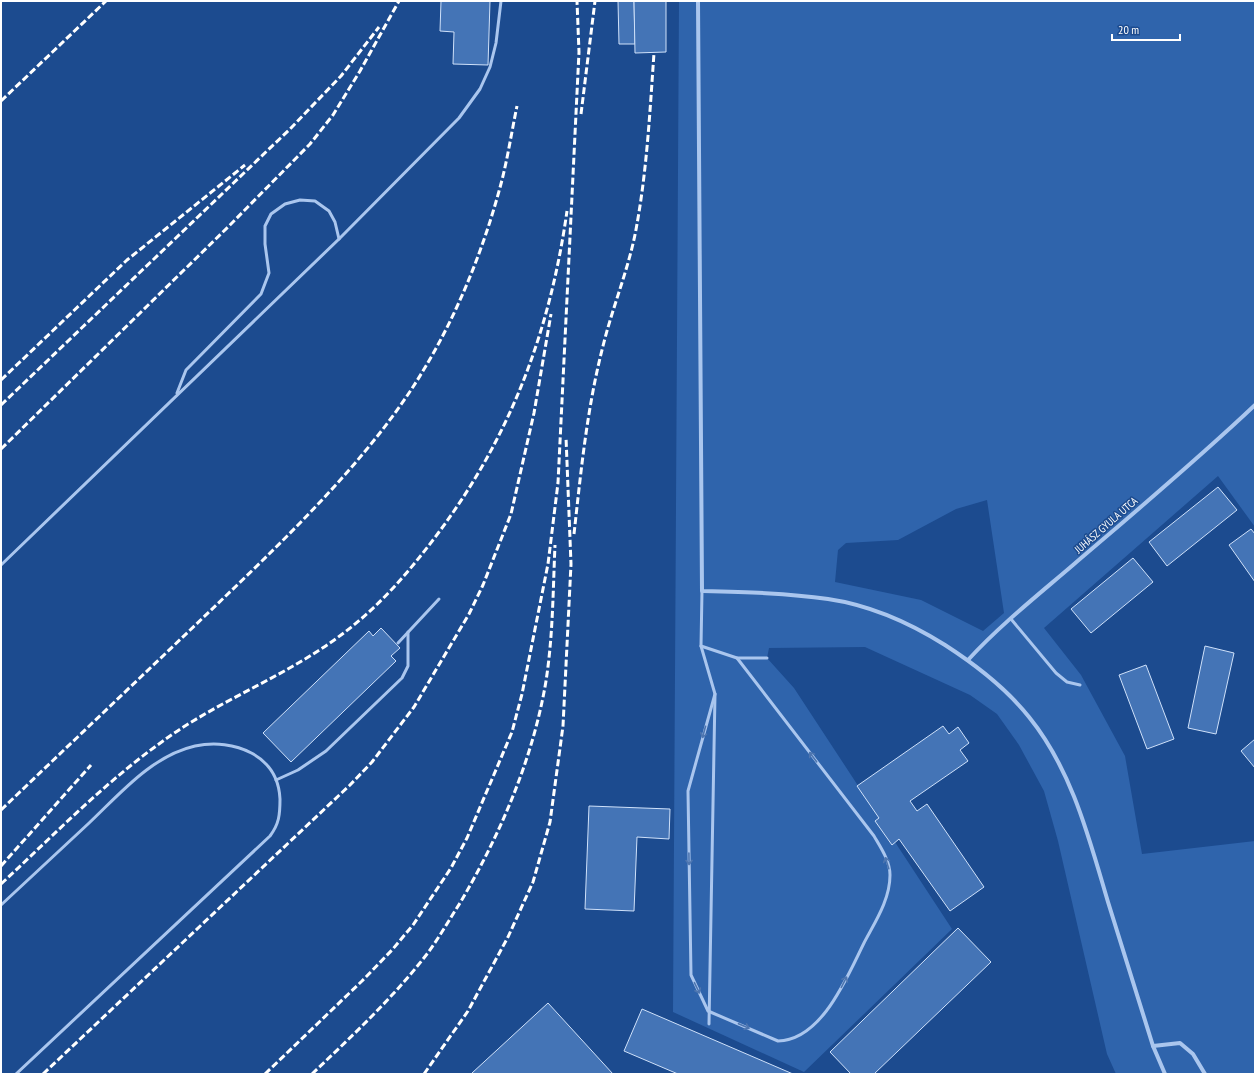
<svg xmlns="http://www.w3.org/2000/svg" width="1256" height="1075" viewBox="0 0 1256 1075" font-family="'PT Sans Narrow',sans-serif">
<style>
.green{fill:#2f64ac;fill-rule:evenodd}
.building{fill:#4474b6;stroke:#cfe1fa}
.lines{fill:none;stroke-linecap:round;stroke-linejoin:round}
.lane{stroke:#aac6ee;stroke-width:3}
.street{stroke:#aac6ee;stroke-width:4}
.rail{stroke:#fff;stroke-width:3;stroke-dasharray:7 3;stroke-linecap:butt}
.oneway{stroke:#4e76b0}
.labels{text-anchor:middle;dominant-baseline:central;stroke-width:3;stroke-linejoin:round;paint-order:stroke}
.street-label{font-size:11px;fill:#fff;stroke:#1c4b8f}
</style>
<rect width="100%" height="100%" fill="#1c4b8f"/>
<path class="green" d="M679 1H1255V527L1218 476 1044 628 1081 675 1125 756 1142 854 1255 841V1074H1116L1107 1054 1058 841 1044 791 1019 745 997 714 970 695 865 647 769 648 767 658 794 688 952 929 804 1072 673 1012ZM987 500 1004 613 983 631 921 600 835 582 838 550 846 543 898 540 956 509Z"/>
<g class="building">
<path d="M441 1H490L488 65 453 64 454 32 440 31Z"/>
<path d="M618 1H634L635 44H619Z"/>
<path d="M634 1H666V52L635 53Z"/>
<path d="M1218 487 1237 510 1167 566 1149 542Z"/>
<path d="M1251 529 1255 534V582L1229 545Z"/>
<path d="M1133 558 1153 582 1091 633 1071 609Z"/>
<path d="M381 628 400 648 391 656 396 661 291 762 263 733 369 631 373 636Z"/>
<path d="M1205 646 1234 653 1216 734 1188 728Z"/>
<path d="M1146 665 1174 739 1147 749 1119 675Z"/>
<path d="M943 726 949 734 958 727 969 743 960 750 968 761 910 801 917 811 927 804 984 887 950 911 899 839 892 845 875 821 879 818 857 786Z"/>
<path d="M1255 739V768L1241 751Z"/>
<path d="M589 806 670 809 669 839 637 837 634 911 585 909Z"/>
<path d="M958 928 991 962 874 1074H851L830 1052Z"/>
<path d="M548 1003 613 1074H473L472 1073Z"/>
<path d="M642 1009 793 1074H678L624 1051Z"/>
</g>
<g class="lines">
<g class="lane">
<path d="M177 393 186 370 261 294 269 273 265 244V226L271 214 285 204 300 200 315 201 329 211 335 222 339 239"/>
<path d="M1 565 339 239 459 118 480 89 490 67 496 43 501 1"/>
<path d="M702 591 701 646 715 694 709 1024"/>
<path d="M1011 619 1056 673 1067 682 1080 685"/>
<path d="M398 643 439 599"/>
<path d="M701 646 737 658H767"/>
<path d="M715 694 688 791 691 975 708 1011 778 1041C822 1040 847 977 864 943 875 922 890 900 890 875 890 861 881 848 874 836L737 658"/>
<path d="M276 780 298 770 326 751 402 678 408 666V632"/>
<path d="M1 905C30 878 59 851 88 824 119 795 151 756 195 746 234 738 278 755 280 799 280 815 279 824 270 836L16 1074"/>
</g>
<g class="street">
<path d="M698 1 702 591C744 592 787 593 828 599 869 605 910 623 945 645 976 665 1006 688 1029 717 1072 770 1089 838 1108 902 1123 950 1138 998 1153 1046L1165 1074"/>
<path d="M968 660C1000 625 1038 595 1073 565 1135 512 1197 460 1255 405"/>
<path d="M1153 1046 1180 1043 1193 1054 1205 1074"/>
</g>
<g class="rail">
<path d="M1 101 106 1"/>
<path d="M581 114 595 1"/>
<path d="M1 380 127 260 245 165"/>
<path d="M1 405 290 129 341 76 379 27"/>
<path d="M1 449 229 226 310 144 333 115 360 71 399 1"/>
<path d="M574 534C581 471 587 408 603 346 613 305 630 266 637 224 647 168 650 110 654 53"/>
<path d="M1 810C70 744 140 678 209 612 279 545 358 470 411 390 453 326 483 253 502 180 508 156 512 130 517 106"/>
<path d="M1 866 91 765"/>
<path d="M1 884C54 835 104 783 163 741 219 700 285 677 341 635 379 607 410 571 439 532 511 435 550 331 567 211"/>
<path d="M43 1074 350 785 372 762 414 707 469 614 483 585 511 514 534 413 551 314"/>
<path d="M265 1074 362 981 392 950 413 925 451 868 467 838 512 732 522 694 548 564 558 483 579 52 577 1"/>
<path d="M312 1074C352 1036 393 998 427 954 439 938 449 920 460 903 500 835 533 759 546 681 553 636 553 590 555 545"/>
<path d="M424 1074 468 1011 508 937 533 882 550 822 563 726 571 564 566 437"/>
</g>
</g>
<defs><path id="oneway-shaft" d="M-6 0H5M1.5-3L5.5 0L1.5 3" fill="none" stroke-width="1.6" stroke-linecap="round" stroke-linejoin="round"/></defs>
<g class="oneway">
<use href="#oneway-shaft" transform="translate(704 732) rotate(105)"/>
<use href="#oneway-shaft" transform="translate(813 757) rotate(-127)"/>
<use href="#oneway-shaft" transform="translate(689 859) rotate(89)"/>
<use href="#oneway-shaft" transform="translate(887 863) rotate(-107)"/>
<use href="#oneway-shaft" transform="translate(844 982) rotate(-63)"/>
<use href="#oneway-shaft" transform="translate(697 988) rotate(64)"/>
<use href="#oneway-shaft" transform="translate(744 1026) rotate(23)"/>
</g>
<g class="labels">
<g class="street-label">
<text transform="translate(1106 525) rotate(-41)">JUHÁSZ GYULA UTCA</text>
</g>
</g>
<rect width="1256" height="1075" fill="none" stroke="#ffffff" stroke-width="4"/>
<path d="M1112 34v6h68v-6" fill="none" stroke="#ffffff" stroke-width="2"/>
<text x="1118" y="34" font-size="12" fill="#ffffff" stroke="#1c4b8f" stroke-width="3" paint-order="stroke">20 m</text>
</svg>
